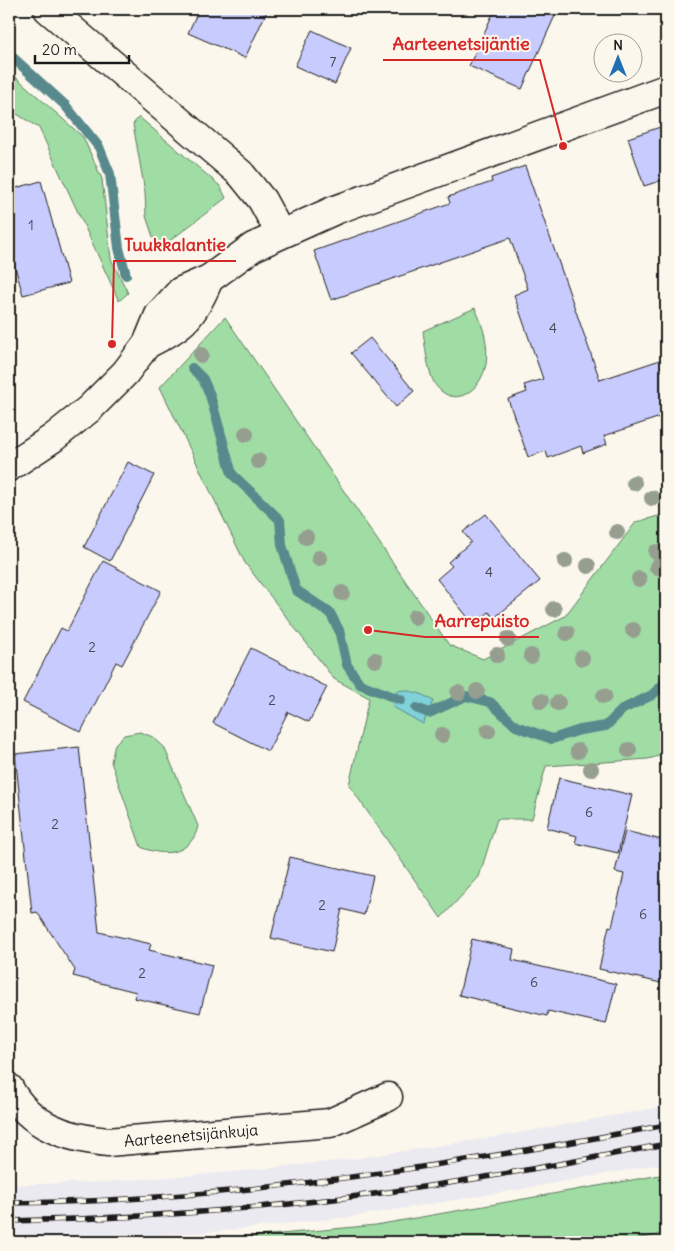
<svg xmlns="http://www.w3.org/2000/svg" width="675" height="1251" viewBox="0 0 675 1251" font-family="Delius,sans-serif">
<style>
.built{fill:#eceaf1}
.green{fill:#a0dda5;stroke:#5e7c60}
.water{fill:#80d1d9;stroke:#58898d}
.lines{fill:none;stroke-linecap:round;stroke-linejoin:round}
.stream{stroke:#58898d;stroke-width:10}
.building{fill:#c8cbfe;stroke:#1c1c1c}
.street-casing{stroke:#1c1c1c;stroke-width:31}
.secondary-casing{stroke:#1c1c1c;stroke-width:31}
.street{stroke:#fbf7ec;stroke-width:28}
.secondary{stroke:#fbf7ec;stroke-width:28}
.rail-casing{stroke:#1c1c1c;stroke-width:5.5}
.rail{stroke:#fbf7ec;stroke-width:4;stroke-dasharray:11;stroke-linecap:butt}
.tree{fill:#969e90}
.labels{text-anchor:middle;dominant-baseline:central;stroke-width:4;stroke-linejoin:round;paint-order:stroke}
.number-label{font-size:14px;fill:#474854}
.street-label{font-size:16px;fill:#1c1c1c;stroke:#fbf7ec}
.leader{fill:none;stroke:#d62828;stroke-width:2}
.callout-dot{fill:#d62828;stroke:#fbf7ec;stroke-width:2}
.callout-label{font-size:18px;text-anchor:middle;font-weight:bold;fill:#d62828;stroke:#fbf7ec;stroke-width:4;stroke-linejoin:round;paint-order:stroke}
</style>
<rect width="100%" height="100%" fill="#fbf7ec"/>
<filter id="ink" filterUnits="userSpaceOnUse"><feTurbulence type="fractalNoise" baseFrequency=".02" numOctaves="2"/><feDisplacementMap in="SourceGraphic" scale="10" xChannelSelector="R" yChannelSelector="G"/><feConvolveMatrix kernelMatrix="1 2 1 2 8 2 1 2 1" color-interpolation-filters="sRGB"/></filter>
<g filter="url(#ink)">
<path class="built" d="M666 1106V1163L511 1191 350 1217 222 1231 112 1239H9V1185L103 1182 222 1173 345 1160 502 1136Z"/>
<g class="green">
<path d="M9 71 83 137 102 179 111 259 128 293 119 301 39 128 9 109Z"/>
<path d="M139 117 220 186 226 198 163 246 154 240 146 216 145 192 133 124Z"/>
<path d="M475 308C483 325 489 345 486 364 482 388 457 410 437 387 428 377 425 345 423 331Z"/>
<path d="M225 317 449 645 483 659 565 616 636 522 666 514V754L648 759 546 766 532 819H497L479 877 441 918 349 785 369 698 334 679 245 563 160 387Z"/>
<path d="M140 732 153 737 164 747 198 826C192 854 165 858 141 847L111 762 115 744 124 735Z"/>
<path d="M666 1174V1233L623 1242H196L376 1225Z"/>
</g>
<path class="water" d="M405 690 421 694 433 701 423 724 393 707 390 695 397 691Z"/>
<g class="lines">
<g class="stream">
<path d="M9 54 65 105 99 147 110 174 119 248 126 275"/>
<path d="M192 368 203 379 210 395 232 474 280 520 282 545 296 590 330 613 339 630 347 665 360 684 401 700"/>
<path d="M416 708 429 713 466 696 490 702 516 726 552 739 580 730 606 726 623 709 652 695 666 682"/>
</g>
</g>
<g class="building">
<path d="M199 9H268L245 58 188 33Z"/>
<path d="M495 9H558L522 89 469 66Z"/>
<path d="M312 30 351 48 335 84 295 66Z"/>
<path d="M666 125V179L644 186 628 138Z"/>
<path d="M525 166 600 380 666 358V415L604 436 607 444 583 453 581 446 548 458 546 451 528 457 508 399 527 392 524 385 543 379 514 295 528 289 510 238 331 300 314 251 450 203 448 197 492 182 491 178Z"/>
<path d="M41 181 69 283 23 295 13 260 9 261V190Z"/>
<path d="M370 338 414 391 396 407 351 353Z"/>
<path d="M128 462 154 475 110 561 84 547Z"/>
<path d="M486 514 540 581 494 618 489 612 474 625 437 579 452 566 448 562 471 542 463 532Z"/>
<path d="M103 561 161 591 122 665 116 662 81 732 23 702 61 628 67 631Z"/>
<path d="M251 648 327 687 309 722 288 712 268 751 213 723Z"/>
<path d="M79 747 99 932 151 944 149 950 212 965 200 1013 134 998 136 992 73 976 75 970 37 912 32 913 15 754Z"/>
<path d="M559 778 632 795 618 853 575 843 577 836 547 828Z"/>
<path d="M625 831 666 841V960L661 983 599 969 609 926 612 927 624 874 615 872Z"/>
<path d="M290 857 373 876 364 915 342 909 332 952 271 938Z"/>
<path d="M472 939 514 949 512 960 616 984 606 1024 548 1011 547 1016 459 995Z"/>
</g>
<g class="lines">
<defs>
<g id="street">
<path d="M48 9 241 174 262 200 280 233"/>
<path d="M9 1088C29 1126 67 1138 108 1142L330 1123 388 1097"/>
</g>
<g id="secondary">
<path d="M147 344C184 326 193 317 209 279"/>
<path d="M9 467 53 438 89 409 125 373 147 344 159 315 181 291 209 279 253 247 335 210 666 89"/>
</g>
</defs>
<use href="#street" class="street-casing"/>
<use href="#secondary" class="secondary-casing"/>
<use href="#street" class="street"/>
<use href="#secondary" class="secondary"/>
<defs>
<g id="rail">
<path d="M9 1203C232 1201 447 1166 666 1125"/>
<path d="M9 1221C117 1219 226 1212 334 1199 445 1186 556 1165 666 1144"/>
</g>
</defs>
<use href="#rail" class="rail-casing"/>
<use href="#rail" class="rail"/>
</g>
<g class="tree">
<circle cx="201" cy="355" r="8"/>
<circle cx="246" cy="434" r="8"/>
<circle cx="258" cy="461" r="8"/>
<circle cx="634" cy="483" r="8"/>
<circle cx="652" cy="498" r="8"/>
<circle cx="617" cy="532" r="8"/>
<circle cx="306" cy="537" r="8"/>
<circle cx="656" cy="552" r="8"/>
<circle cx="319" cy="558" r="8"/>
<circle cx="565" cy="561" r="8"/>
<circle cx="588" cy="566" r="8"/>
<circle cx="657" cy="567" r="8"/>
<circle cx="639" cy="579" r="8"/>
<circle cx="342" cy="593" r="8"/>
<circle cx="554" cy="609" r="8"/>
<circle cx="415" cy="617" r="8"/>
<circle cx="633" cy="630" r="8"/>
<circle cx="567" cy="633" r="8"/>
<circle cx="508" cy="639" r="8"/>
<circle cx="497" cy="655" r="8"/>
<circle cx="531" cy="656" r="8"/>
<circle cx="582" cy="658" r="8"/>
<circle cx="375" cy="660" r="8"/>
<circle cx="477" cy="691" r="8"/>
<circle cx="458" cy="693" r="8"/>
<circle cx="604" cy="696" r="8"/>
<circle cx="541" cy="701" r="8"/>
<circle cx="558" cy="703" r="8"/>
<circle cx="488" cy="731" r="8"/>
<circle cx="442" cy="735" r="8"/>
<circle cx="629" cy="750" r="8"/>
<circle cx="578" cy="751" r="8"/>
<circle cx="591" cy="769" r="8"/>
</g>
</g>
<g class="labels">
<g class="number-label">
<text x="333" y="62">7</text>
<text x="31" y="225">1</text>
<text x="553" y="328">4</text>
<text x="489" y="572">4</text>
<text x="92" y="647">2</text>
<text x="272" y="700">2</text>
<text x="589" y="812">6</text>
<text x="55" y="824">2</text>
<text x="322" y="905">2</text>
<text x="643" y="914">6</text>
<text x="142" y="973">2</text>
<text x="534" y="982">6</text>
</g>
<g class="street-label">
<text transform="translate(191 1135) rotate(-5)">Aarteenetsijänkuja</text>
</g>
</g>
<path class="leader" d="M563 146L540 60H383M112 344L114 261H236M368 630L425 637H539"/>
<g class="callout-dot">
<circle cx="563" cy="146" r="5"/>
<circle cx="112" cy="344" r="5"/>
<circle cx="368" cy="630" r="5"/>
</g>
<g class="callout-label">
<text x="461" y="50">Aarteenetsijäntie</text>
<text x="175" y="251">Tuukkalantie</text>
<text x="482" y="627">Aarrepuisto</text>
</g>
<rect width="675" height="1251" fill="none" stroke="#fbf7ec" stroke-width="30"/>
<rect x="15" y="15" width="645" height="1221" fill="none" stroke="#1c1c1c" stroke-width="2" filter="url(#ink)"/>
<g transform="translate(618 58)"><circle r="24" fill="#fbf7ec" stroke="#a29f99"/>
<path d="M0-4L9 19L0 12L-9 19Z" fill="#1f6fb2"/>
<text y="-8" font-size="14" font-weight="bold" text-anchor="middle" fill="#1c1c1c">N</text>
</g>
<path d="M35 55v8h94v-8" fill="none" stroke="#1c1c1c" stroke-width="2.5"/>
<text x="42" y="55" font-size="15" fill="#1c1c1c" stroke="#fbf7ec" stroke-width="4" paint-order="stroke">20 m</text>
</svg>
